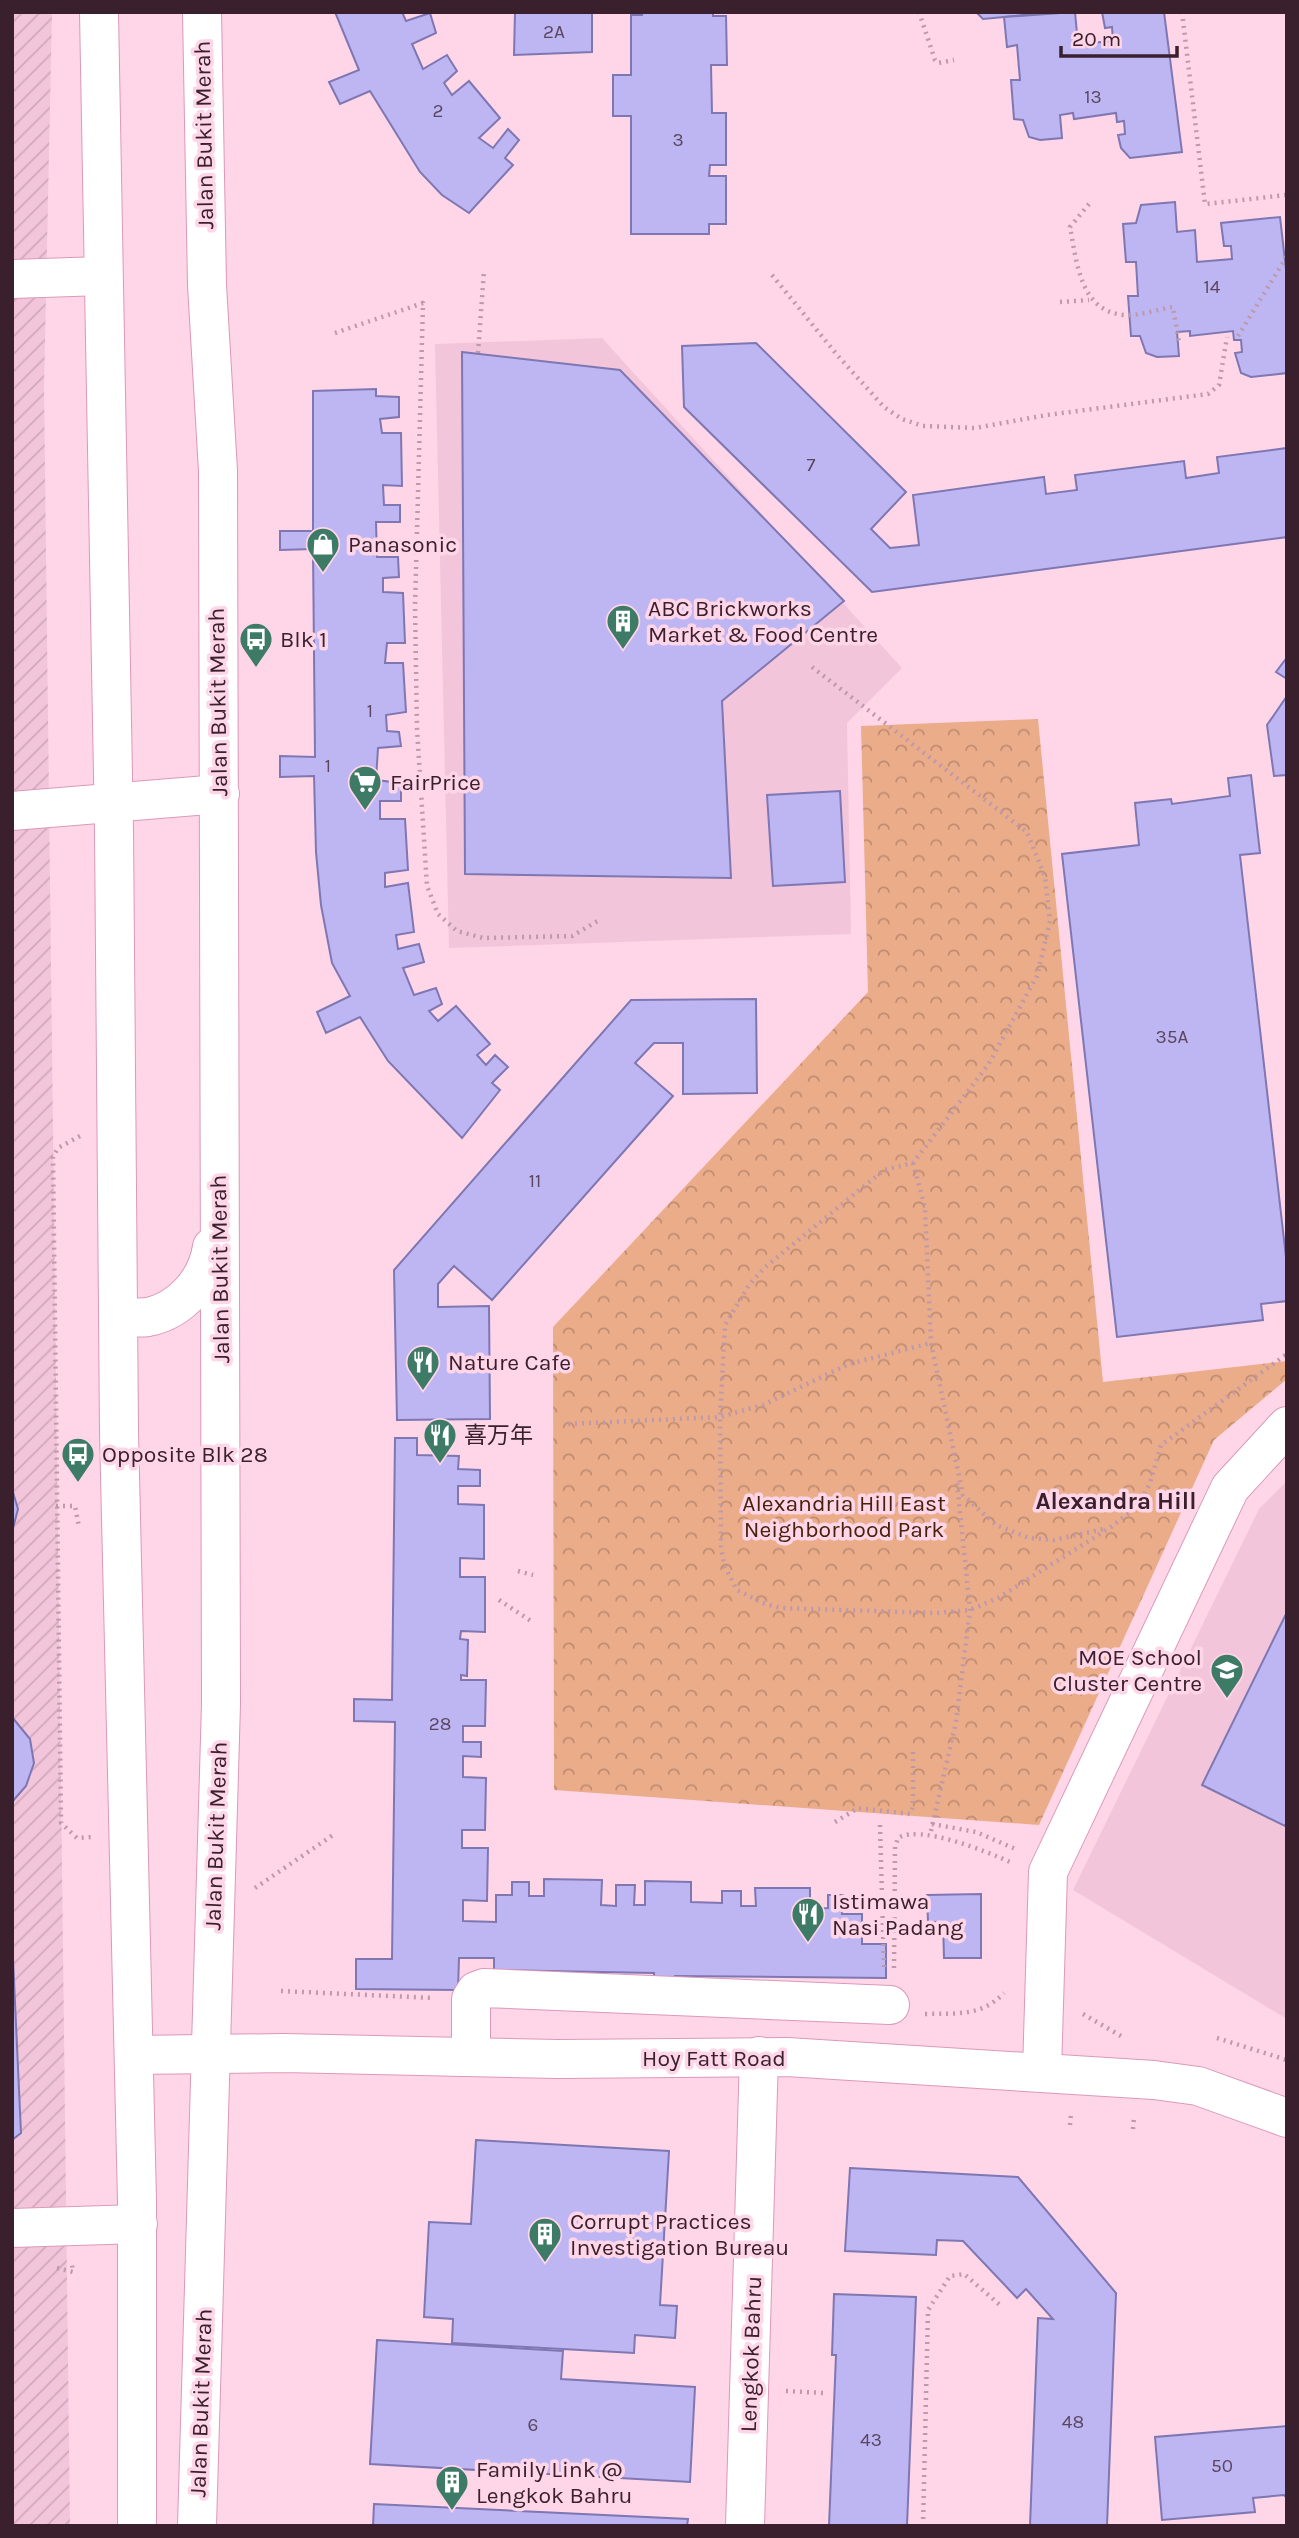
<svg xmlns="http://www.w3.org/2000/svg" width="1299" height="2538" viewBox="0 0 1299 2538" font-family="Karla,'Noto Sans SC',sans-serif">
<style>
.built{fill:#f3c5da}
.industrial{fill:url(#industrial-furrows)}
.forest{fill:url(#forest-crowns)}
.building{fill:#bdb6f2;stroke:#7e77b2;stroke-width:2}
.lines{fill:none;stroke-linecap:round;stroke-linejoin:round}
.minor-casing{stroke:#db99b9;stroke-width:40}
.major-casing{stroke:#db99b9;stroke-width:40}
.path{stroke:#bd99a9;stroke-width:4.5;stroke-dasharray:2 5;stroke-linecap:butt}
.minor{stroke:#fff;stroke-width:38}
.major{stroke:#fff;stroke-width:38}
.labels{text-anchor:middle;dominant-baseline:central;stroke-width:7;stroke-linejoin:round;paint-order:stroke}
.number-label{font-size:19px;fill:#5a465e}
.street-label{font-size:23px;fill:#39202c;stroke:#ffd5e8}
.poi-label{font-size:23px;fill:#39202c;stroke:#ffd5e8;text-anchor:start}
.park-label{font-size:23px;fill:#472109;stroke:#ffd5e8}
.neighbourhood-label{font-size:24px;font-weight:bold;fill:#39202c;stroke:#ffd5e8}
</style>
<defs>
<pattern id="industrial-furrows" width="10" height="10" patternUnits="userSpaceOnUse" patternTransform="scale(1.75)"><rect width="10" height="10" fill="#f3c5da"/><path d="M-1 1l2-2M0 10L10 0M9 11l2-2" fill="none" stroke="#d1a9bb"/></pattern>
<pattern id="forest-crowns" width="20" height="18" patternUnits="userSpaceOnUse" patternTransform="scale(1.75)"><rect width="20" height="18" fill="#ebac8a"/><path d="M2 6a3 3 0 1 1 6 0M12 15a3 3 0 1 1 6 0" fill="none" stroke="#bf8c71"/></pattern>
</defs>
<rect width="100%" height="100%" fill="#ffd5e8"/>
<g class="built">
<path d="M602 338 902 668 847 723 851 934 449 948 435 344Z"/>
<path d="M1287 1481V2019L1073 1890 1259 1509Z"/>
</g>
<path class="industrial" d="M12 12H52L44 388 70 2526H12Z"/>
<path class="forest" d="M1038 719 1103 1382 1287 1361V1379L1214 1440 1039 1825 554 1790 553 1327 868 992 861 726Z"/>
<g class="building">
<path d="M335 12H402L406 21 430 13 436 33 412 44 423 69 447 55 457 71 444 83 452 95 469 81 500 118 479 138 493 148 508 129 519 140 505 158 513 165 469 213 442 195 420 172 370 91 340 104 329 82 359 70Z"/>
<path d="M515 12H592V52L514 55Z"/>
<path d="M642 12H713V16H726L727 65H711L712 113H726V165H710L709 176H726V224H709V234H631V116H613V75H631V15H642Z"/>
<path d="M976 12H1035V14L983 19Z"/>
<path d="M1075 12 1078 44 1113 41 1112 27 1105 28 1102 12H1164L1182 152 1130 158 1121 148 1118 135 1125 134 1124 121 1117 122 1116 113 1074 119 1073 113 1060 115 1062 138 1040 140 1029 137 1023 120 1014 119 1011 80H1020L1017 45 1007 47 1004 17Z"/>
<path d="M1175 202 1177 232 1195 230 1197 262 1232 259 1231 246H1224L1221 223 1280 217 1287 278V373L1251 377 1241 373 1235 353 1242 352 1241 340H1234L1233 331 1190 336V331L1177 332 1179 356 1157 357 1146 353 1140 336H1131L1128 296H1138L1136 262H1126L1123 224 1136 223 1141 205Z"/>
<path d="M756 343 906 492 871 529 890 548 919 545 913 495 1044 477 1046 494 1077 490 1075 475 1184 461 1186 478 1219 473 1217 457 1287 448V537L872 592 684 407 682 346Z"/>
<path d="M462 352 620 370 844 601 722 701 731 878 465 874Z"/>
<path d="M376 389V396L399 397V417L380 419 382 433H401L402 486 383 485 384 505H400V522H376L377 557H398L399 577 383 578V592L403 593 405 643H387L385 663H403L406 712 386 715 387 731 399 732 401 746 378 748 376 780 401 783V801H380V819H405L408 870 385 873V887L408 883 414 932 396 935 398 949 419 944 424 962 403 968 414 995 436 988 442 1004 429 1011 438 1021 456 1006 490 1044 477 1055 486 1065 495 1055 508 1067 492 1083 500 1090 462 1138 388 1061 360 1017 326 1033 317 1012 350 996 332 963 321 905 316 852 314 776 280 777V756L315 757 313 549 280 550V531H313V391Z"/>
<path d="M1285 660 1287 661V679L1276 672Z"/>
<path d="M1287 696V775L1274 776 1267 725Z"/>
<path d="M1251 775 1260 853 1240 855 1287 1266V1301L1261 1304 1263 1320 1117 1337 1062 854 1139 845 1135 803 1171 799 1172 804 1230 796 1228 778Z"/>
<path d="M840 791 845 882 773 886 767 795Z"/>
<path d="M756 999 757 1093 683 1094V1043H654L635 1063 673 1096 492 1300 454 1266 438 1284V1307L489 1306 490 1419 397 1420 394 1270 631 1000Z"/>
<path d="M395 1438H417V1455L459 1456 458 1469 480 1470V1486H458V1504L484 1505V1559L460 1558V1577H485V1632L461 1631 460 1639 468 1640 467 1676 461 1675V1680H486L485 1726H463V1742H481V1757L463 1756V1777L486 1778 485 1830H462V1848H488L487 1901 463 1900V1921L496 1922V1895H512V1882H529V1896H544V1879L602 1880 601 1905 616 1906V1885H635L634 1905H645V1881L691 1882V1902L722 1903V1891H741V1906H756L755 1888H810V1909L828 1908V1895H843L842 1914H862V1944H886V1978L675 1976 674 2007H654V1973L494 1970V1958H459L458 1990 356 1989V1959H392L395 1722 354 1721V1699L392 1700Z"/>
<path d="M12 1489 18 1509 12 1532Z"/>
<path d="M1287 1612V1822L1285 1826 1202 1785Z"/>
<path d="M12 1717 30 1739 34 1763 26 1786 12 1802Z"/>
<path d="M981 1894V1958H944L943 1922H928L927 1895Z"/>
<path d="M12 1937 21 2133 12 2140Z"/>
<path d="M476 2140 669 2151 660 2305 677 2306 675 2338 635 2335 634 2353 452 2343 453 2319 424 2317 429 2222 471 2224Z"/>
<path d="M850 2168 1018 2177 1116 2293 1107 2526H1030L1038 2318 1053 2319 1026 2289 1017 2298 963 2241 937 2240 936 2255 845 2251Z"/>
<path d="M834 2294 916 2297 907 2526H829L836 2355H832Z"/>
<path d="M377 2340 563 2351 561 2379 695 2387 690 2482 370 2464Z"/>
<path d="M1287 2426V2498L1284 2495 1253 2498 1255 2512 1162 2520 1155 2437Z"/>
<path d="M374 2504 688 2519 687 2526H373Z"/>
</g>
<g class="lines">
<defs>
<g id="minor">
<path d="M12 279 102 276"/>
<path d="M12 811 220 794"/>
<path d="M134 2055 284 2053 558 2059 787 2057 1154 2080 1198 2086 1287 2118"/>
<path d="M471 2057V1999L476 1991 484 1988 890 2005"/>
<path d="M1042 2071 1048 1872 1230 1488 1287 1426"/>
<path d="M12 2228 138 2224"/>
<path d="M745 2526 759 2056"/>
</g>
<g id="major">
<path d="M99 12 114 830 119 1432 137 2201V2526"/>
<path d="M119 1317C128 1317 139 1318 148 1317 182 1310 207 1280 212 1247"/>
<path d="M197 2526 221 1704 218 471 207 285 202 12"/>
</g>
</defs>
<use href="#minor" class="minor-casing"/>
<use href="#major" class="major-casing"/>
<g class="path">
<path d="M919 12 935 60 938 63 954 60"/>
<path d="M1182 12 1205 204 1287 195"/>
<path d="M1089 204 1070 227C1077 263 1080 312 1125 315 1140 316 1158 309 1173 307L1179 343"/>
<path d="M772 275 838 356 884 407 902 419 923 426 975 428 1047 415 1208 394 1219 385 1227 337"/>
<path d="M1060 302 1089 300"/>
<path d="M335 333 423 303 415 607 417 729 427 886 438 914 457 931 483 938 572 936 601 919"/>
<path d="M1238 336 1287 256"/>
<path d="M478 353 484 271"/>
<path d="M812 667 1027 832 1045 877 1050 921 1037 976 988 1065 913 1163 884 1170 764 1268 749 1285 725 1325 720 1417 721 1547 724 1565 737 1590 763 1603 780 1608 936 1613 970 1610 998 1598 1111 1527 1139 1505 1150 1483 1161 1445 1287 1354"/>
<path d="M80 1136 58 1148 53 1157 61 1823 77 1838 91 1837"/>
<path d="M913 1163 925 1208 931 1343 963 1495 996 1525 1029 1538 1054 1540 1104 1529"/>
<path d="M568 1424 720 1417 763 1405 849 1364 931 1343"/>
<path d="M56 1506H75L79 1527"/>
<path d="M518 1571 533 1575"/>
<path d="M499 1600 534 1623"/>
<path d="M835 1822 858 1808 910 1814 913 1807V1751"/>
<path d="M932 1824 976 1832 1018 1850"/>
<path d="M880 1825 884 1967"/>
<path d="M931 1831 956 1722 970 1610 957 1483"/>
<path d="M255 1888 333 1835"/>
<path d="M894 1968 895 1847 898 1838C920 1824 988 1852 1010 1862"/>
<path d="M281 1991 434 1998"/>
<path d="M925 2014C956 2013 981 2017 1004 1993"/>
<path d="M1083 2014 1121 2036"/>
<path d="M1217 2038 1287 2060"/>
<path d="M1070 2125 1071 2113"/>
<path d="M1133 2129 1134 2117"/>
<path d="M57 2268 73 2272 72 2265"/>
<path d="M786 2391 823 2393"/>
<path d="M923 2526 928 2310 950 2276 964 2274 1000 2305"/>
</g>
<use href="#minor" class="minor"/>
<use href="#major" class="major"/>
</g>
<defs>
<symbol id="shop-pin" viewBox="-11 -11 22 30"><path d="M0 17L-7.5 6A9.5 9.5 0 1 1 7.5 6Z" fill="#3e7b66" stroke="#ffd5e8"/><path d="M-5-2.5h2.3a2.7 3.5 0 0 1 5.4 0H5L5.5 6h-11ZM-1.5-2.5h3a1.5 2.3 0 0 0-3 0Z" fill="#fff"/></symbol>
<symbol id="building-pin" viewBox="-11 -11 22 30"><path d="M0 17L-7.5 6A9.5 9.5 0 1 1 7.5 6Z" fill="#3e7b66" stroke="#ffd5e8"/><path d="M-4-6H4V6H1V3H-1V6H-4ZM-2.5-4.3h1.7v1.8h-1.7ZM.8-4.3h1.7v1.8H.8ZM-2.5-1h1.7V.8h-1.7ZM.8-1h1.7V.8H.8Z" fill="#fff"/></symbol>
<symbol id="bus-pin" viewBox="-11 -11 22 30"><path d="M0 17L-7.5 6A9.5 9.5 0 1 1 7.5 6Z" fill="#3e7b66" stroke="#ffd5e8"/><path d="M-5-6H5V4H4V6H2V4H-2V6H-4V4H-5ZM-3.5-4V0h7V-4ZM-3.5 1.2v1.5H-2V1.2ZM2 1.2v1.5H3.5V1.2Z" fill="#fff"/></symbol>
<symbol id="supermarket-pin" viewBox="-11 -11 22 30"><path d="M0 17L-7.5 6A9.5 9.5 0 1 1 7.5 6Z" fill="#3e7b66" stroke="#ffd5e8"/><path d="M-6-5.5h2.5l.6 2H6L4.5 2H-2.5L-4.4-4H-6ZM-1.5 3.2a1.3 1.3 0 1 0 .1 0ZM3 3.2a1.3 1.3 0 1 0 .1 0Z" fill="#fff"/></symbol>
<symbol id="restaurant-pin" viewBox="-11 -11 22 30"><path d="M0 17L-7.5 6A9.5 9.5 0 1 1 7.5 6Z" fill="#3e7b66" stroke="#ffd5e8"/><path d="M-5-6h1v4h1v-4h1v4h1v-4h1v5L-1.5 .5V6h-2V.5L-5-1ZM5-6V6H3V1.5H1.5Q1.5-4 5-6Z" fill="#fff"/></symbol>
<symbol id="school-pin" viewBox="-11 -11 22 30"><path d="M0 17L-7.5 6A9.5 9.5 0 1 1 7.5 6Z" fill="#3e7b66" stroke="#ffd5e8"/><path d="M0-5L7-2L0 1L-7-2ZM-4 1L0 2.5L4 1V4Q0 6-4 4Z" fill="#fff"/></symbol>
</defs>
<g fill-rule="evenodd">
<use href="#shop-pin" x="304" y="525" width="38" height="52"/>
<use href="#building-pin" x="604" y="602" width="38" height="52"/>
<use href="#bus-pin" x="237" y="620" width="38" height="52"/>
<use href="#supermarket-pin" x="346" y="763" width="38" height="52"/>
<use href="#restaurant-pin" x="404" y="1343" width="38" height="52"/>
<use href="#restaurant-pin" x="421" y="1416" width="38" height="52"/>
<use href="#bus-pin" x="59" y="1435" width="38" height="52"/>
<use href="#school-pin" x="1208" y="1651" width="38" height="52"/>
<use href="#restaurant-pin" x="789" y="1895" width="38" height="52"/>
<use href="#building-pin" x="526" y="2215" width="38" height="52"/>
<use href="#building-pin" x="433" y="2463" width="38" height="52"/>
</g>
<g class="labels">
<g class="number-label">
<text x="554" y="32">2A</text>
<text x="1093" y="97">13</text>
<text x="438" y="111">2</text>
<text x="678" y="140">3</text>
<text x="1212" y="287">14</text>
<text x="811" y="465">7</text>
<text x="370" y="711">1</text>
<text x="328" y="766">1</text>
<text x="1172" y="1037">35A</text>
<text x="535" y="1181">11</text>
<text x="440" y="1724">28</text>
<text x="1073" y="2422">48</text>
<text x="533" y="2425">6</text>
<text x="871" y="2440">43</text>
<text x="1222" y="2466">50</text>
</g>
<g class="street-label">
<text transform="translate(204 135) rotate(-91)">Jalan Bukit Merah</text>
<text transform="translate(218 702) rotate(-91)">Jalan Bukit Merah</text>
<text transform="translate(220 1269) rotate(-91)">Jalan Bukit Merah</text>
<text transform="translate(216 1836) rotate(-88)">Jalan Bukit Merah</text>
<text x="714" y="2058">Hoy Fatt Road</text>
<text transform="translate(751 2354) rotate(-88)">Lengkok Bahru</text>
<text transform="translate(201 2403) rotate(-88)">Jalan Bukit Merah</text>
</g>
<g class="poi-label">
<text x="348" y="544">Panasonic</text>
<text x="648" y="608">ABC Brickworks<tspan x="648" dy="26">Market &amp; Food Centre</tspan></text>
<text x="280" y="639">Blk 1</text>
<text x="390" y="782">FairPrice</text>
<text x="448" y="1362">Nature Cafe</text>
<text x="464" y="1435">喜万年</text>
<text x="102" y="1454">Opposite Blk 28</text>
<text x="1202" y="1657" text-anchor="end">MOE School<tspan x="1202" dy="26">Cluster Centre</tspan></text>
<text x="832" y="1901">Istimawa<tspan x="832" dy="26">Nasi Padang</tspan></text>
<text x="570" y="2221">Corrupt Practices<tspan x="570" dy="26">Investigation Bureau</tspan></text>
<text x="476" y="2469">Family Link @<tspan x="476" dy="26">Lengkok Bahru</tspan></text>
</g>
<g class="park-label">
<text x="844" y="1503">Alexandria Hill East<tspan x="844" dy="26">Neighborhood Park</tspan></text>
</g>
<g class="neighbourhood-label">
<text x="1116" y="1501">Alexandra Hill</text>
</g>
</g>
<rect width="1299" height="2538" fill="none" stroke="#39202c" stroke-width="28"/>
<path d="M1061 46v10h116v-10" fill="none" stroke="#39202c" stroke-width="3.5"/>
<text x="1072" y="46" font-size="21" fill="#39202c" stroke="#ffd5e8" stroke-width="5" paint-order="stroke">20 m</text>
</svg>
